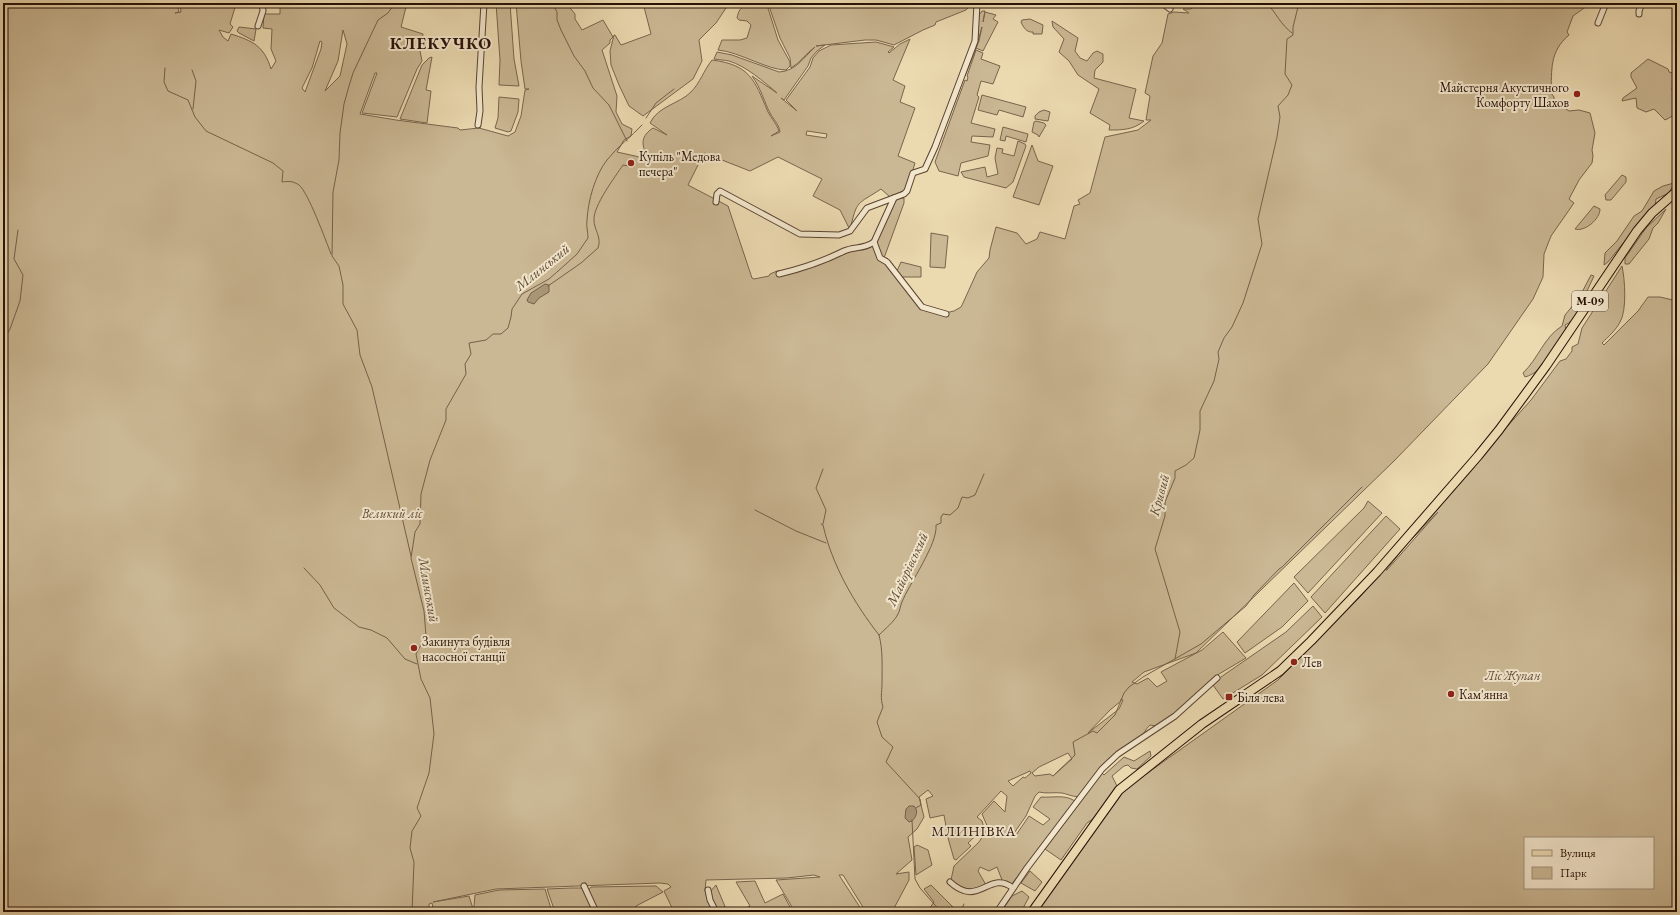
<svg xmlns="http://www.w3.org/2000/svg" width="1680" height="915" viewBox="0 0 1680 915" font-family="'EB Garamond',serif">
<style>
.green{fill:#cab793;stroke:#78644c;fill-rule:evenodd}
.water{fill:#a89576;stroke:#746049}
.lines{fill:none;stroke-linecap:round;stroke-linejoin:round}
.stream{stroke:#746049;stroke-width:1}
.street-casing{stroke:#584230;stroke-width:7}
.primary-casing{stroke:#271006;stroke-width:10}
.street{stroke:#f2e6cc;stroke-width:5}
.primary{stroke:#ebd9b0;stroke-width:8}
.poi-dot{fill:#8f2418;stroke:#f2e6cc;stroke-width:1.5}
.labels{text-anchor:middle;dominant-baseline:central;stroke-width:4;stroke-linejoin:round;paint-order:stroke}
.shield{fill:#f2e6cc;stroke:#645041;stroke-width:1}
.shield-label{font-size:12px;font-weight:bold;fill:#271006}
.poi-label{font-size:13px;fill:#271006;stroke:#f2e6cc;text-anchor:start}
.park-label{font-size:13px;font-style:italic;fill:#604a37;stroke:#f2e6cc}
.water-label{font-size:14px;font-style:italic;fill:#614c38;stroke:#f2e6cc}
.neighbourhood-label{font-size:14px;letter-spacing:1px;fill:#271006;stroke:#f2e6cc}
.district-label{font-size:17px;font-weight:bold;letter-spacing:1px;fill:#271006;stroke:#f2e6cc}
</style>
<rect width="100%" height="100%" fill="#ebd9b0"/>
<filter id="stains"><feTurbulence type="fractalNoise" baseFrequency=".005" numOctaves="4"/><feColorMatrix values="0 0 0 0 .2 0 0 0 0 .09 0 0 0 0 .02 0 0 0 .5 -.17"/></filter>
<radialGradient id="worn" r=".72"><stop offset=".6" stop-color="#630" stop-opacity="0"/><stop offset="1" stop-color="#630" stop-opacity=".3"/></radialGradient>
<g class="green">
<path d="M3 3H177L179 12 175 13 181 12 180 3H234L236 4 230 24 233 27 229 33 219 30 223 37 228 41 231 34C253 41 264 46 271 69L276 61 271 49 272 29 263 28 264 14H280V3H407L401 27 423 34 420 51 422 61 417 69 397 117 362 113 377 73H375L360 114 396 120 458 128 460 130 479 128 508 136 515 132 521 116 525 90 529 89H525L521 61 516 3H530L531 5 530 3H566L575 14V19L582 30 603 20 613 37 610 40V43L602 50 617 96 616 112 622 124 632 129 631 136 624 140 617 152 644 158 647 156C641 144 641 136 653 128L667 135 650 123C658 106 679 104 691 92 700 83 704 70 712 60 750 65 754 79 768 112 771 118 777 124 779 131L771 136 780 132C779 125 775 121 771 115 764 102 761 88 752 76L777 93C764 82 746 66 729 61 725 60 719 60 714 59L717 52 732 55 779 72C796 71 803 58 815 47 806 53 800 63 791 68L790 58 780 38 768 3H973L966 10 936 22 935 25 923 30 894 45 876 40H865L816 46 825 45 817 51 811 58 808 66 784 100 781 98 797 111 786 100 810 67 813 58 819 51 831 45 876 42 894 47 888 52 889 53 900 44 910 39 893 80 905 86 900 102 915 108 898 156 915 163 907 189 890 197 881 189C857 205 857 199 850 230L840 210 813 196 822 179 778 157 750 171 704 153 688 185 728 206 752 278 754 279 769 276 770 274 777 271 796 269 865 246H876L875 241 896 199 904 198V203L884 258H887L897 271 901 262 921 267V277H902L922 305 945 313 954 311 961 307 963 303 977 272 989 258 990 250 996 227 1017 233 1026 244 1037 239 1040 232 1065 239 1074 206 1080 204 1078 200 1090 193 1105 137 1138 130 1151 120H1146L1150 96 1145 93 1153 56 1162 43 1168 14 1174 12 1189 13 1183 9H1191L1197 3H1591L1573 16 1567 32 1569 35C1549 52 1552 70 1551 93L1554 97V101L1569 111 1579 110 1590 113 1595 133 1592 150 1593 156 1592 163 1579 180 1569 199 1574 203 1551 236 1544 254 1543 277 1533 299 1488 364 1394 461 1196 653 1144 672 1132 682 1137 684 1148 678 1157 687 1167 681 1161 672 1202 650 1223 632 1246 658 1219 674 1183 708 1156 726 1150 725C1145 729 1144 735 1140 738 1129 746 1117 752 1107 760L1108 763 1081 796C1074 798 1068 794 1062 793 1054 792 1047 794 1039 792L1035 796 1026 816 1012 836 1014 838 1029 816 1043 825 1050 819 1033 807 1041 797C1053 798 1064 794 1075 801L1011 885 1002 880 997 867 989 871 980 867 978 871 986 885 970 890 954 884 951 880 954 866 979 842 988 828 982 814 994 801 1005 812 1007 796 1001 791 977 817 982 821 984 828 970 841 968 843 971 846 956 860 954 859 948 838 944 815 930 818 926 799 933 796 928 790 919 797 924 817 917 829 908 837 912 860 896 874 909 872V880L892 912H866L843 875H839L863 912H795L776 880 820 877 814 875 787 878 706 880 705 891 713 912H674L664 891 671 887 668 884 660 883 496 889 433 902 469 896 474 912H434L432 903 429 904V912H3ZM343 30 347 44 340 76 325 91 338 61ZM320 41 322 42 321 49 305 92 302 88 312 68ZM807 131 827 134 826 138 806 135ZM1121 699 1123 700 1119 709 1088 733 1110 710 1121 701ZM1068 753 1072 759 1053 776 1050 774 1035 776 1032 773 1039 767ZM1030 771 1031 773 1025 778 1023 777 1013 786 1008 781Z"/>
<path d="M496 3H510L514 59 519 86 499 85 500 60Z"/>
<path d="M643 3H732L728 5 716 23 699 40 702 61 693 79 643 116 629 106 619 85 611 65 610 51 614 35H615L621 45 651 34Z"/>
<path d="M757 3H766L767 5 778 40 790 62V66L786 70C767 70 740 52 718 50L722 40H740L747 38 751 25 747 21 739 20 737 18C740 3 746 7 757 3Z"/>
<path d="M982 11H985L983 22 985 12 996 15 993 19 998 22 983 51 976 48 982 27 979 41 965 76 964 73 977 41 979 15Z"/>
<path d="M1030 19 1043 25 1042 34H1033V32C1027 33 1023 27 1021 22L1022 20Z"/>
<path d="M1052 21 1078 38 1075 51 1080 58 1087 61 1093 53 1097 51 1103 54V62L1095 70 1094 78 1136 89 1129 118 1144 121C1133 130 1122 130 1109 130L1110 125 1090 113 1099 89 1078 75 1069 61 1059 52 1064 39 1053 27Z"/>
<path d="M239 27 256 29 254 41 239 33 237 31Z"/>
<path d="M976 50 983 53 981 59 1000 66 993 84 981 81 977 95 979 97 971 123 995 129 993 137 972 136 971 142 990 145 988 156 961 163 958 176 939 171 935 162 965 80 967 81 968 77 967 76Z"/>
<path d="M432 57 426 90 431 91 427 123 400 119 422 65 429 58Z"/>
<path d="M1648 59 1668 69 1669 72 1677 74C1677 80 1672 83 1672 89 1672 93 1676 96 1677 100 1680 111 1674 116 1665 120L1654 109 1646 112 1637 108 1636 98 1622 101 1623 98 1637 88 1631 77V73Z"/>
<path d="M982 95 1026 107 1023 117 999 110 997 115 978 110Z"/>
<path d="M499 97 519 99 518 112 511 131 508 132 495 128 498 118Z"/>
<path d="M1044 110 1050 112 1048 121 1035 119V116L1039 112Z"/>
<path d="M1036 121 1044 123 1046 125 1039 137 1038 135 1032 132 1034 122Z"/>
<path d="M1003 127 1028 134 1026 142 1006 136 1005 141 1000 140Z"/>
<path d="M1018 141 1025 144 1026 146 1013 182 1006 188 964 177 961 172 985 167 987 177 998 174 995 158 997 148 1003 149 1002 153 1014 156Z"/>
<path d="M1032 145 1038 161 1053 166 1039 205 1013 197Z"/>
<path d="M1622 175 1626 177V182L1611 200H1606L1605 195Z"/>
<path d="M1674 183 1669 193 1656 199 1655 207 1632 232 1608 262 1604 265 1605 253 1617 241 1634 216 1642 211 1654 191 1663 186Z"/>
<path d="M1594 206 1600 209C1600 219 1585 232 1575 229Z"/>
<path d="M1666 209 1658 223 1653 228 1649 239 1629 264H1625V258L1646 228Z"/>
<path d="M931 233 948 236 945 268 930 267Z"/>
<path d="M1622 266C1625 279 1627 311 1620 322 1616 330 1608 337 1602 343L1604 345 1638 311 1648 297H1660L1677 301V912H1037L1121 792 1278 680 1360 597 1472 470 1488 448 1531 400 1560 361 1566 359 1572 351V347L1578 344 1582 328ZM1438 512 1387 570H1386L1408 543ZM1525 838H1653V888H1525Z"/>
<path d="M1591 275 1594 276 1587 291 1588 300 1582 303C1578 312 1574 321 1565 325L1566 331C1555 347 1544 372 1525 377L1523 373C1538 359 1544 337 1562 326L1565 315 1579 298Z"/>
<path d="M1368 501 1382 513 1308 593 1294 577 1364 508Z"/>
<path d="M1386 516 1400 529 1325 613 1311 597Z"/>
<path d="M1294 583 1308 601 1282 627 1245 653 1237 642Z"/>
<path d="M1313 606 1322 617 1262 675 1223 699 1213 685 1221 677 1286 632Z"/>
<path d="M1150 751 1151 756 1137 769 1131 768 1128 765 1124 766 1112 776 1117 786 1093 819 1087 823 1061 860 1045 849 1102 773 1104 775 1124 757 1134 761Z"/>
<path d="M917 845 928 850 932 865 916 875 914 847Z"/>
<path d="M1030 871 1042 882 1035 891 1021 883Z"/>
<path d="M755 881 765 903 783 894 790 907 782 912H738L750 906 736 882Z"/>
<path d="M716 885 726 909 719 912 713 902 710 892Z"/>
<path d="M931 885 953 907 947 912H927L934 902 924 889Z"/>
<path d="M656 886 663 892 636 906 638 912H597L588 891 591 887Z"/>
<path d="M571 888H582L595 912H555L547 889Z"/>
<path d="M545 889 552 912H476L474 906 475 895 499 890Z"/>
<path d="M1022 891 1029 897 1021 912H1001L1012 896Z"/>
</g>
<g class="water">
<path d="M545 284 549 285V292L539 298 534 304 528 302 527 300 531 293Z"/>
<path d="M909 806H914C919 811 916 817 912 821L909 822 905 818 906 809Z"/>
</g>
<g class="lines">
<g class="stream">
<path d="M395 3 388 13 378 20 353 73 349 86 344 104 340 133 339 160 333 192 332 256 339 266 343 285V304L357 330 360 355 372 387 411 556"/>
<path d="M552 3 557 12V20L561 30 574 56 585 71 593 88 609 105 627 141"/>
<path d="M1267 3C1276 13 1281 25 1292 33"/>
<path d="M165 68 164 82 168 91 188 100 195 117 206 131 273 163 283 171 282 182C289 181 293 181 299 185 308 192 326 241 331 254"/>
<path d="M192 70 196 81 193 109"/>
<path d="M646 118 656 103 674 89"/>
<path d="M631 165 629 162 631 163"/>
<path d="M548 286 581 263 598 248C602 237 594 230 594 220 593 206 615 177 623 165L629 166 635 164"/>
<path d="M3 341 10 329 20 301 23 275 14 259 18 230"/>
<path d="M823 469 816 488 826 510 823 524"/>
<path d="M755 510 796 531 826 543"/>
<path d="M821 524 823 525C832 565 854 603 879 635"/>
<path d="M304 568 320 585 334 608 359 627 371 630 387 638 405 659 417 664"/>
<path d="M1175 659 1180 632 1155 549 1165 516V502L1175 478V471L1186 465 1194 458 1200 430V411L1214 381 1219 359 1218 352 1224 338 1232 327 1243 303 1262 244 1258 219 1277 137 1280 117 1278 106 1288 95 1292 85 1285 74 1287 39 1293 35V27L1299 3"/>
<path d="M1053 776 1075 755 1073 742 1093 731 1097 733 1115 715 1124 693 1129 687 1143 677 1201 644 1246 606 1254 595 1279 569 1282 567 1362 487"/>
<path d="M916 808 921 805 920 799 886 762 893 747 882 737 877 722 883 707C880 697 882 693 882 683 882 667 883 650 879 635 885 629 894 622 898 614 900 611 900 606 902 602 909 584 938 544 936 525L941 523V517L943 514 950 515 958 508 962 497 968 498 975 495 984 474"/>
<path d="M912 820 915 879 920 888 941 912"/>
<path d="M412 912 414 862 410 848 412 831 421 816 417 808 429 773 434 734 430 698 421 679 416 654 426 636 424 611 411 558 415 532 420 524 421 494 430 460 446 420V409L466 374 465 364 471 354 469 343 486 340 493 334H501L508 328 511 317 512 309 522 294 549 279 566 264 577 254 588 238C588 232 586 226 587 220 588 201 595 175 607 160 617 147 631 137 642 125"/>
<path d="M960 912 964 904"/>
</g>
<defs>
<g id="street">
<path d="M1162 3 1170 9"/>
<path d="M1639 14V11L1642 3"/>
<path d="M1598 23 1606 3"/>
<path d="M258 26 263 11 262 3"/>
<path d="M478 125 480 111 479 87 484 3"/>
<path d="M716 202 717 194 720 191 800 234 839 235 850 231 867 208 904 194 907 191 913 173 925 169 935 147 975 41 977 3"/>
<path d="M874 242 880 258 887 262 922 307 946 314"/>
<path d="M779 274C804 268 822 262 844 251 855 246 862 250 874 242L894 198"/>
<path d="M950 882C979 909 989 869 1013 888"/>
<path d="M584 886 596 912"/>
<path d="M708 890 710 900 716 912"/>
<path d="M997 912 1027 868 1102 769 1118 754 1175 716 1217 678"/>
</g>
<path id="primary" d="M1032 912 1119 790 1202 724 1280 671 1311 641 1377 572 1478 456 1499 430 1546 366 1637 231 1652 213 1677 191"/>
</defs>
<use href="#street" class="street-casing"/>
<use href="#primary" class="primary-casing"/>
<use href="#street" class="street"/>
<use href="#primary" class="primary"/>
</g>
<g class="poi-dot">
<circle cx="1577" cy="94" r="4"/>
<circle cx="631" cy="163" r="4"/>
<circle cx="414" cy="648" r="4"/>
<circle cx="1294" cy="662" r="4"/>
<circle cx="1451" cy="694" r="4"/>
<rect x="1225" y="693" width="8" height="8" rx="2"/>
</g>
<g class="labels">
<rect class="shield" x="1572" y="291" width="36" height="20" rx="3"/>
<g class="shield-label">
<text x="1590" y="301">М-09</text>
</g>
<g class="poi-label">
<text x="1569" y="87" text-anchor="end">Майстерня Акустичного<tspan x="1569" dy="15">Комфорту Шахов</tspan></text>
<text x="639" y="156">Купіль "Медова<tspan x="639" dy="15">печера"</tspan></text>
<text x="422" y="641">Закинута будівля<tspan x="422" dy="15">насосної станції</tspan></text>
<text x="1302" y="662">Лев</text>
<text x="1459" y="694">Кам'янна</text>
<text x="1237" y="697">Бiля лева</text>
</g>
<g class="park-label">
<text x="392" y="513">Великий ліс</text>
<text x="1513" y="675">Ліс Жупан</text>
</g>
<g class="water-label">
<text transform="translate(542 267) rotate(-39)">Млинський</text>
<text transform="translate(1159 495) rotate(-75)">Кривий</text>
<text transform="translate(907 569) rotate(-65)">Майорівський</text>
<text transform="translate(429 590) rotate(80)">Млинський</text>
</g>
<g class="neighbourhood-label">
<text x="974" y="831">МЛИНІВКА</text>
</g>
<g class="district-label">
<text x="441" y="43">КЛЕКУЧКО</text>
</g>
</g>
<rect width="1680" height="915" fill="none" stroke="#ebd9b0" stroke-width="16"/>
<rect x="4" y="4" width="1672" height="907" fill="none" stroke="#271006" stroke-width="2"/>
<rect x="8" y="8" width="1664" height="899" fill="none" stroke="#271006"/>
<rect x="1524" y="837" width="130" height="52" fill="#f2e6cc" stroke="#a1907d"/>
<rect x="1532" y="850" width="20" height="6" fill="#ebd9b0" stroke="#a1907d"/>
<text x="1560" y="857" font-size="12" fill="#271006">Вулиця</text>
<rect x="1532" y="867" width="20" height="12" fill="#cab793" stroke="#a1907d"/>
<text x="1560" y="877" font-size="12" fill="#271006">Парк</text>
<rect width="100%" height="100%" filter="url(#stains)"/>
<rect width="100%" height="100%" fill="url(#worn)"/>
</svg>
